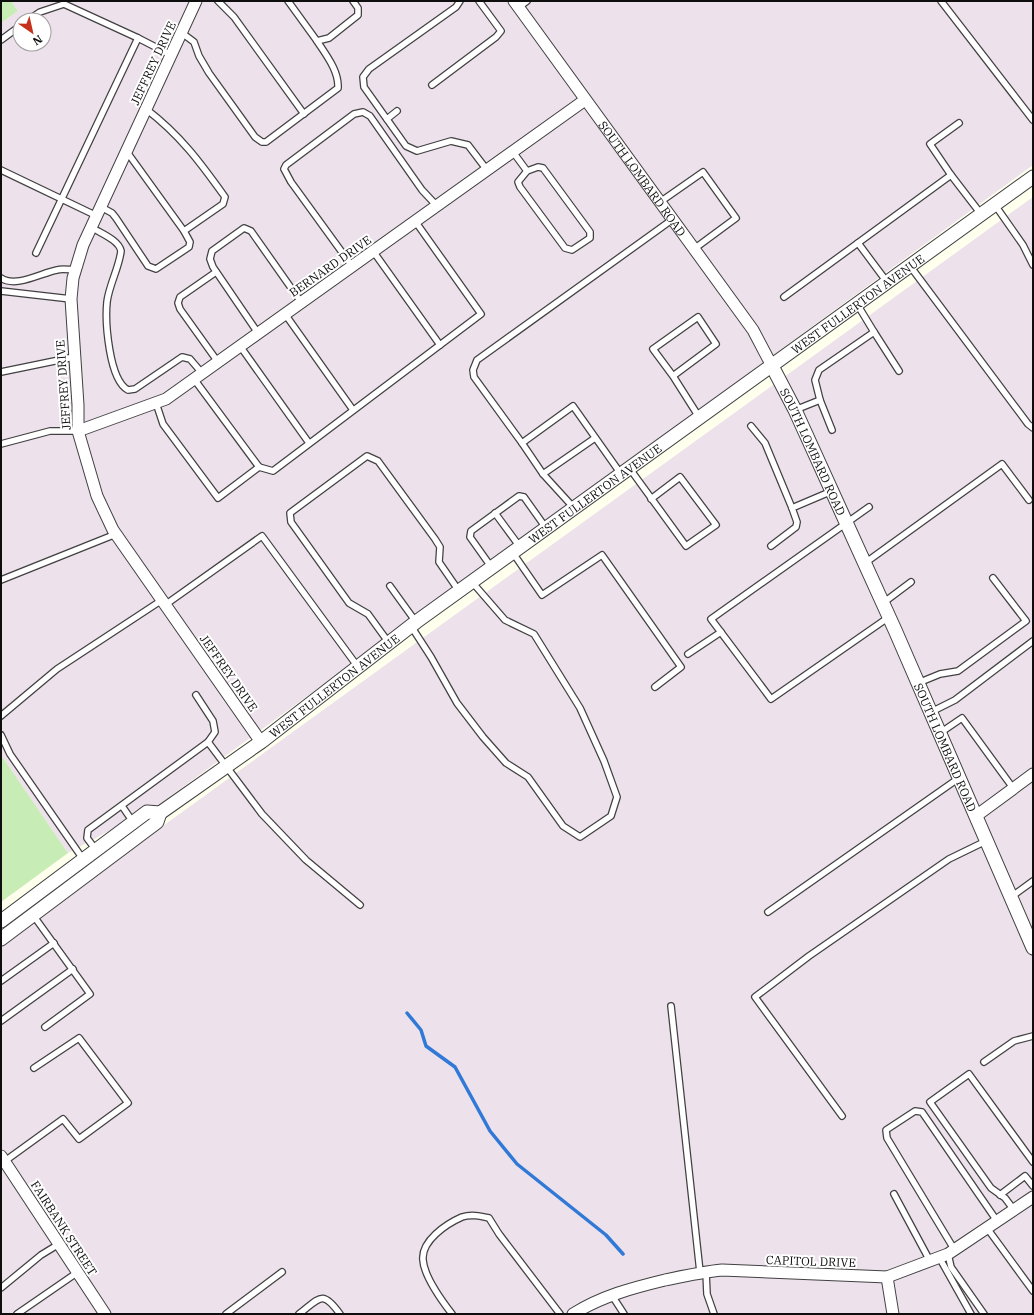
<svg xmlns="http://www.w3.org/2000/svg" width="1034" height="1315" viewBox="0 0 1034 1315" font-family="'IBM Plex Serif',serif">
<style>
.industrial{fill:#ede1ec;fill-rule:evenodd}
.green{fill:#c8ecb5}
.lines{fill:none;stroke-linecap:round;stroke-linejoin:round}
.stream{stroke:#3179d6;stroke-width:3.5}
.service-casing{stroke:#414141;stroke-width:8}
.minor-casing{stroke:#414141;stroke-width:13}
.tertiary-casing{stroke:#414141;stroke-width:15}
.service{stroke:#fff;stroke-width:5.5}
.minor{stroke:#fff;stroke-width:11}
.tertiary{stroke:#fff;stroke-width:13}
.labels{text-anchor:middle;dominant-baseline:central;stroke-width:4;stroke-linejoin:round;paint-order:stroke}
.street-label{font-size:12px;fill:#0e0e0e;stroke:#fff}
</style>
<rect width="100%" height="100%" fill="#ffe"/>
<g class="industrial">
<path d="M11 1H1033V165L161 803 68 853 1 755V23L18 11ZM20 20H44V44H20Z"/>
<path d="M1033 197V1314H1V943Z"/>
</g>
<g class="green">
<path d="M1 1H11L18 11 1 23Z"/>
<path d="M1 755 68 853 1 902Z"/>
</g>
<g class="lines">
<path class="stream" d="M407 1013 421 1030 426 1046 455 1067 490 1131 517 1164 606 1235 623 1254"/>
<defs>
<g id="service">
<path d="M218 1 234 17 304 114"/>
<path d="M288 1 317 41 329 38 358 15V8L353 1"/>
<path d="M460 1 456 7 369 69 363 77 364 87 406 146 417 151 451 141 468 145 487 170"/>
<path d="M941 1 1033 120"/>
<path d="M519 7 527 1"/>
<path d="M28 20 40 12 64 4 138 38"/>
<path d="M182 33 194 42 199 56 209 73 255 137 262 142H266L338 88C339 71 326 55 317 41"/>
<path d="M1 40 20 26"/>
<path d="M432 85 496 37 501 31 479 1"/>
<path d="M387 119 397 111"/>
<path d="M127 152 184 231"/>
<path d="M513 152 527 171"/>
<path d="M538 167 543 168 590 232V238L572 250 565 248 520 187 518 182 527 171Z"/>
<path d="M1 170 97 216"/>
<path d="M951 175 930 144 959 123"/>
<path d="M660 202 703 172 736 218 694 249"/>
<path d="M995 205 1023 245 1033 265"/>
<path d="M101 207 112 213 116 218 148 266 156 269 189 247 190 242 184 231 223 204 225 197C200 162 180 135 146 109"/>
<path d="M91 227C100 233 119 240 121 251 119 268 109 285 107 302 105 322 109 380 128 390L135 389 182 357 190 359 202 373"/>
<path d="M858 243 887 282"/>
<path d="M373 251 440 345"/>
<path d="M36 253 138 38 171 55"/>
<path d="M352 266 291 182 284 169 286 165 354 114 363 112 370 116 422 190 437 206"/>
<path d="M910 266 1028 424 1033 428"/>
<path d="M216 272 180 297 178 303 180 309 218 362"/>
<path d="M1 278C16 288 41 273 57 270 62 268 70 270 76 270"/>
<path d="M1 291 71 299"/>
<path d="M784 297 951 175 981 214"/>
<path d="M285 314 353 410"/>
<path d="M874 332 899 371"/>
<path d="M258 333 213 267 210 259 212 251 244 228 251 231 301 302"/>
<path d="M240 346 309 443"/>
<path d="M1 372 74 357"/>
<path d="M673 376 653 349 698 317 716 344 673 376 699 417"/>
<path d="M194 379 259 467"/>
<path d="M156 403 163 424 218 498 259 467 273 471 481 314 415 221"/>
<path d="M795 410 820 400"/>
<path d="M751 426 765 443 792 508"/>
<path d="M832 430 820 400 815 380 819 370 874 332 857 304"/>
<path d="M522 443 474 377 473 370 477 360 673 219"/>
<path d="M1 444 50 431H78"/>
<path d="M630 469 686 546 716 525 680 477 651 499"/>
<path d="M543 474 595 438"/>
<path d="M869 507 711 619 771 699 889 617"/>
<path d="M574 508 543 474 522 443 573 406 621 474"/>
<path d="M495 513 520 547"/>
<path d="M771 546 796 527 797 522 792 508 832 491"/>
<path d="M513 553 542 595 602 555 681 667 655 687"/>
<path d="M865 563 1002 464 1029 500"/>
<path d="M492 568 470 537 471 531 519 496 524 497 546 528"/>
<path d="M1 580 116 534"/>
<path d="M390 586 416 622"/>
<path d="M883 603 911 582"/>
<path d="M165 605 262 536 358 667"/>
<path d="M411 626 431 657 457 703 483 737 506 763 528 777 563 826 580 837 611 816 617 797 604 761 580 708 534 634 505 620 472 582"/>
<path d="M389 643 368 614 349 603 291 522 290 513 367 456 378 461 435 539 440 547 439 562 459 591"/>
<path d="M688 654 721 632"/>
<path d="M918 683 940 674 958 671 1026 621 993 578"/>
<path d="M196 695 213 721 215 732 208 742"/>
<path d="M931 712 955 700 1033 641"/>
<path d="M1 716 57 669 162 600"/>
<path d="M940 733 962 718 1013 788"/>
<path d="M1 735 10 754 83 859"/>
<path d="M122 806 133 822"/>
<path d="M96 850 87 838 88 830 208 742 262 814 306 860 360 905"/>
<path d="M1011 897 1033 881"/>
<path d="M768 912 959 778"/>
<path d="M33 915 90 994 45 1027"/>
<path d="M1 981 54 943"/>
<path d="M671 1006 700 1272"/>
<path d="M1 1021 73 969"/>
<path d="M984 1062 1014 1041 1033 1036"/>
<path d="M842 1116 755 997 809 956 949 859 986 841"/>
<path d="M5 1161 63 1119 79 1139 128 1103 79 1038 34 1068"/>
<path d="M894 1194 930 1261"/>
<path d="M1000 1195 1025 1176 1033 1186"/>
<path d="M1014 1210 1005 1198 991 1188 930 1102 969 1074 1033 1162"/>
<path d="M987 1228 1033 1291"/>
<path d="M954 1249 887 1138 886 1130 915 1111 922 1112 997 1221"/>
<path d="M948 1254 951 1267 984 1314"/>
<path d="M939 1257 971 1314"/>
<path d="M706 1272 707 1294 714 1314"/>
<path d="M1 1288 41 1255 59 1244"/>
<path d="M611 1294 624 1314"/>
<path d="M17 1314 78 1272"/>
<path d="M226 1314 282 1272"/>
<path d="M299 1314C320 1298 322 1289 340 1314"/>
<path d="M452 1314C442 1301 424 1276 423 1260 421 1241 446 1224 462 1217 471 1214 480 1216 489 1218L499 1234 560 1314"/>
</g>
<g id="minor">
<path d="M196 1 83 245 73 278 71 299 78 405V431L97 496 113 530 261 742"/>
<path id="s1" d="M514 1 753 330 772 366"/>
<path d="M78 431 166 399 585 100"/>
<path d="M976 816 1033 774"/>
<path d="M1 1156 105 1314"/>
<path d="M887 1277 893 1314"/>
<path d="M573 1314C602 1296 632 1288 665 1280 684 1276 702 1272 722 1270L887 1277 948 1254 1033 1197"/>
</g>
<g id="tertiary">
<path id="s2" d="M772 366 795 410 895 630 1033 948"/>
<path id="s3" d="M1 921 147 812 160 813 261 742 416 622 1033 177"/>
<path d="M1 939 157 822 160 813"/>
</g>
</defs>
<use href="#service" class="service-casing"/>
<use href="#minor" class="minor-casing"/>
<use href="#tertiary" class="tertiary-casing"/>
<use href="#service" class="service"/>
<use href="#minor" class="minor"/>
<use href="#tertiary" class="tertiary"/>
</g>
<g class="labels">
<g class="street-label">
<text transform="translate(153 63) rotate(-65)">JEFFREY DRIVE</text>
<text stroke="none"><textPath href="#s1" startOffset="219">SOUTH LOMBARD ROAD</textPath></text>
<text transform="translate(330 266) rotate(-35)">BERNARD DRIVE</text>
<text stroke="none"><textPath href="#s3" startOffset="1059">WEST FULLERTON AVENUE</textPath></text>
<text transform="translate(63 385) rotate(-94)">JEFFREY DRIVE</text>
<text stroke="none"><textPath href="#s2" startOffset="95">SOUTH LOMBARD ROAD</textPath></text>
<text stroke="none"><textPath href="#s3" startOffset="735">WEST FULLERTON AVENUE</textPath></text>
<text transform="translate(229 673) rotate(55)">JEFFREY DRIVE</text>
<text stroke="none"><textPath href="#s3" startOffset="411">WEST FULLERTON AVENUE</textPath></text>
<text stroke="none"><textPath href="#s2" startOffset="419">SOUTH LOMBARD ROAD</textPath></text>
<text transform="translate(64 1228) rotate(57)">FAIRBANK STREET</text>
<text transform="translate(811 1261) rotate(2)">CAPITOL DRIVE</text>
</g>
</g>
<rect width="1034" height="1315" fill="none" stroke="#0e0e0e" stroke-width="4"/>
<g transform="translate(32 32) rotate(146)"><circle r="19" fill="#ffffff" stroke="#9f9f9f"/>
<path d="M0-3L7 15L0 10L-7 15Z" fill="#c7311c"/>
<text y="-6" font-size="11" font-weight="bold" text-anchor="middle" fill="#0e0e0e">N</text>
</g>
</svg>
